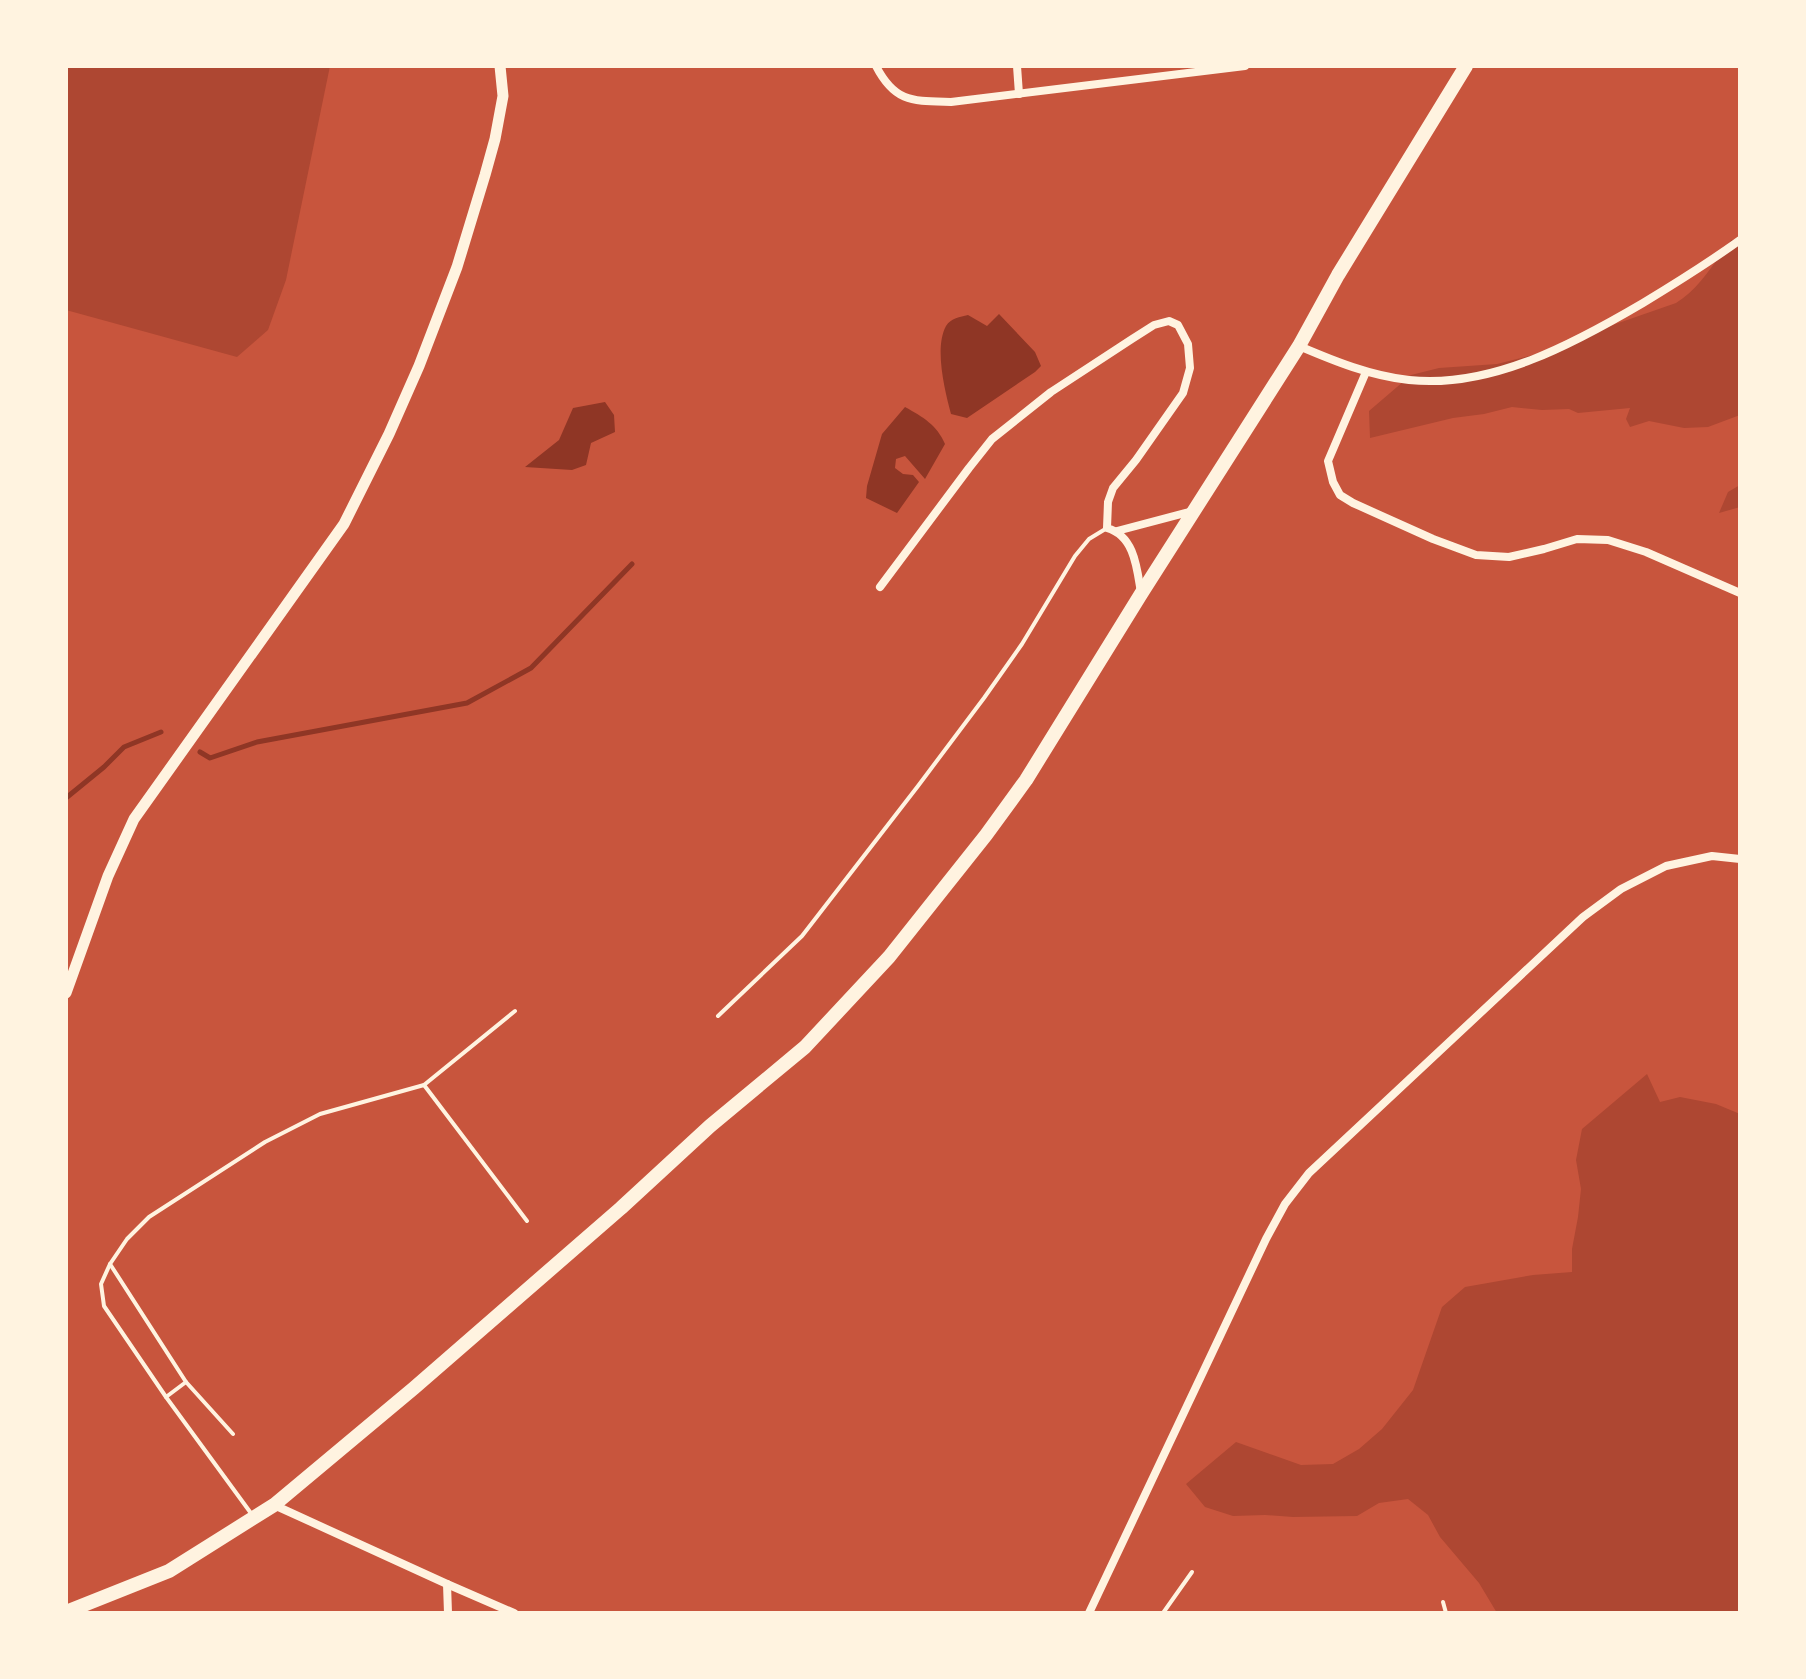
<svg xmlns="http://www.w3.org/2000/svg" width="1806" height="1679" viewBox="0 0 1806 1679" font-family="Helvetica,sans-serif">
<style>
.green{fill:#ae4732}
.water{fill:#8f3625}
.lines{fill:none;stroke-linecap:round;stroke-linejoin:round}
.stream{stroke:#8f3625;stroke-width:5}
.service{stroke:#fff3e0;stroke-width:4}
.minor{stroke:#fff3e0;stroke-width:8}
.tertiary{stroke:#fff3e0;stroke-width:11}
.primary{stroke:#fff3e0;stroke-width:14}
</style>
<rect width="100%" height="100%" fill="#c8553d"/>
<g class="green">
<path d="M66 66H330L286 280 268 330 237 357 66 310Z"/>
<path d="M1740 239V415L1708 427 1684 428 1649 421 1630 427 1626 419 1630 408 1578 413 1569 409 1542 410 1512 407 1484 414 1453 418 1370 438 1369 411 1411 375 1439 368 1497 364 1553 350 1607 327 1676 303C1700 288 1714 263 1731 240Z"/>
<path d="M1740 485V507L1719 513 1728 492Z"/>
<path d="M1647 1074 1660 1102 1680 1097 1716 1104 1740 1114V1613H1497L1479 1583 1440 1537 1428 1515 1408 1499 1379 1503 1357 1516 1293 1517 1265 1515 1233 1516 1205 1507 1186 1484 1236 1442 1301 1465 1333 1464 1359 1449 1382 1429 1413 1390 1442 1307 1465 1287 1533 1275 1572 1272V1249L1578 1217 1581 1189 1576 1160 1582 1129Z"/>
</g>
<g class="water">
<path d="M999 314 1035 352 1041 366 1035 372 967 418 951 414C945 391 934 348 946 326 951 318 960 317 968 315L987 326Z"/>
<path d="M605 402 614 415 615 432 591 443 586 465 572 470 525 467 559 440 573 408Z"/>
<path d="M905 407C923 417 937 425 945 444L925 479 905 456 896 459 895 468 903 474 913 475 919 482 897 513 866 498 867 486 882 434Z"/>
</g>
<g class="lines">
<g class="stream">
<path d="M200 752 210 758 257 742 467 703 531 668 632 564"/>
<path d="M66 798 104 767 124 747 161 732"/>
</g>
<g class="service">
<path d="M718 1016 802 936 918 786 984 698 1022 644 1075 556 1089 539 1107 528"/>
<path d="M424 1085 527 1221"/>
<path d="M110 1264 186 1382 233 1434"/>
<path d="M166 1397 186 1382"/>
<path d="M253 1516 166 1397 104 1306 101 1284 110 1264 127 1239 149 1217 265 1142 320 1114 424 1085 515 1011"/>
<path d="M1443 1602 1446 1613"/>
<path d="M1163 1613 1192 1572"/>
</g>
<g class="minor">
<path d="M876 66C895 103 913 101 951 102L1245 66"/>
<path d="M1017 66 1019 94"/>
<path d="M1299 346C1334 361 1371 376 1409 380 1491 389 1575 343 1643 303 1676 283 1708 263 1740 240"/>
<path d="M1366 372 1328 461 1333 482 1340 495 1353 503 1433 539 1476 555 1509 557 1544 549 1577 539 1608 540 1646 552 1740 593"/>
<path d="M1117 531 1193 511"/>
<path d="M880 587 969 468 992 439 1051 392 1132 339 1154 325 1169 321 1178 325 1188 344 1190 368 1183 393 1136 460 1113 488 1108 502 1107 528C1135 536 1137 569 1141 593"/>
<path d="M274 1505 447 1584 514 1613"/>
<path d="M447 1584 448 1613"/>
<path d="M1089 1613 1266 1239 1285 1204 1309 1173 1583 917 1621 889 1666 866 1712 856 1740 859"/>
</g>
<path class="tertiary" d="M66 993 108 876 134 819 344 524 389 434 419 366 457 267 485 175 495 139 503 96 500 66"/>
<path class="primary" d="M66 1612 169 1571 274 1505 414 1388 621 1208 710 1126 805 1047 889 957 986 835 1026 780 1141 594 1299 346 1338 275 1466 66"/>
</g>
<rect width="1806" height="1679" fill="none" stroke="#fff3e0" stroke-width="136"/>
</svg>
